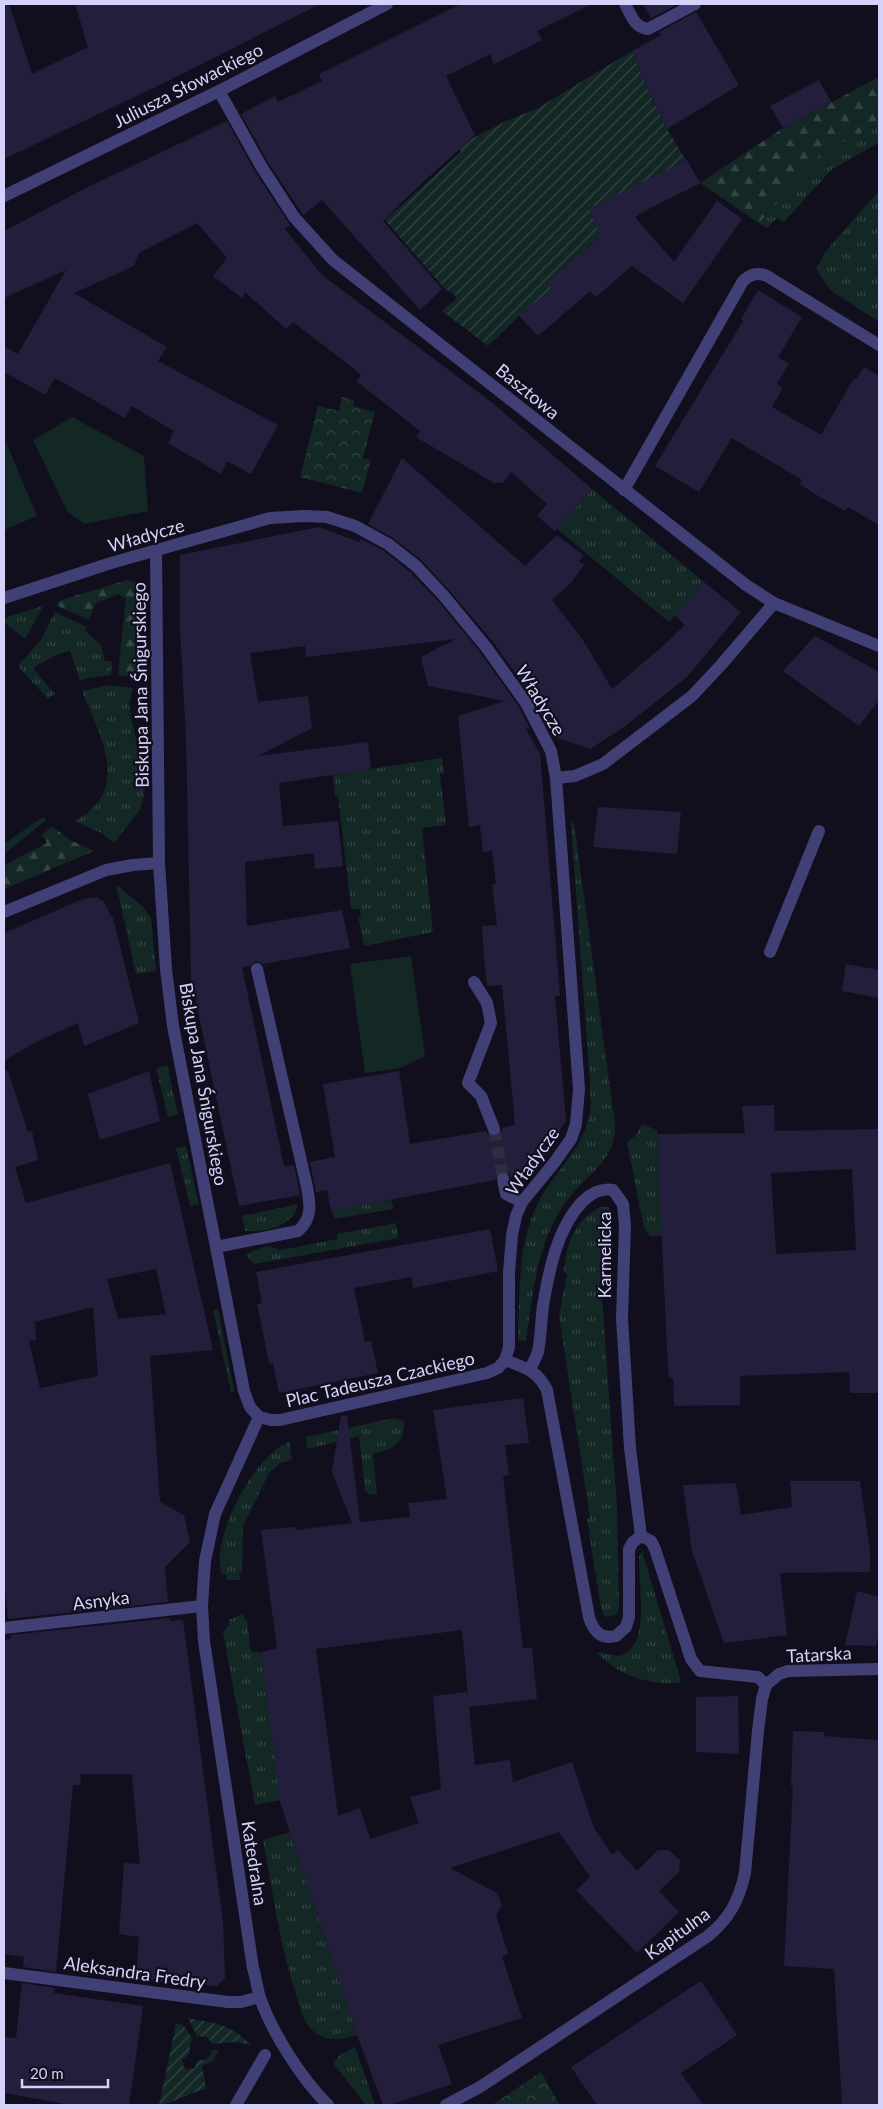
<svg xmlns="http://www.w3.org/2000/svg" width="883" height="2109" viewBox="0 0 883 2109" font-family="Lato,sans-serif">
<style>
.grass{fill:url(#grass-tufts)}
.forest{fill:url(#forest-firs)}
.park{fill:url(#park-crowns)}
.garden{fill:url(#garden-furrows)}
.pitch{fill:#132725}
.building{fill:#231e3c;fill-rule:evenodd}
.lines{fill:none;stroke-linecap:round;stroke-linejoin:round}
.minor-tunnel{stroke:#2e2c3e;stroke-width:12;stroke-dasharray:12 6;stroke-linecap:butt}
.minor{stroke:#414076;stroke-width:12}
.labels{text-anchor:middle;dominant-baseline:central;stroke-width:4.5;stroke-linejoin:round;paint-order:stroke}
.street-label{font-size:18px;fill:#d5d2f9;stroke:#110f1d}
</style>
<defs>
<pattern id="grass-tufts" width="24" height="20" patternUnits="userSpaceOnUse" patternTransform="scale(1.25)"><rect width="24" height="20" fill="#132725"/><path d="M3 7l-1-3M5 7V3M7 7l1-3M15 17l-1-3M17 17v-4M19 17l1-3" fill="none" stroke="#344545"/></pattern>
<pattern id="forest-firs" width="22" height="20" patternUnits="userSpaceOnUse" patternTransform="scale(1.25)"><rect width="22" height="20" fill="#132725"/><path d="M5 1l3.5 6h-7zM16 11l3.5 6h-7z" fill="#344545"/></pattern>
<pattern id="park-crowns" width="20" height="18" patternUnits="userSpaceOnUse" patternTransform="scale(1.25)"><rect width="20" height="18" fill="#132725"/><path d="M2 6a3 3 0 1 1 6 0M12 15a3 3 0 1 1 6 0" fill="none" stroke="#344545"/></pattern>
<pattern id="garden-furrows" width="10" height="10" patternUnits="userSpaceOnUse" patternTransform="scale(1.25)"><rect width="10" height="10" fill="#132725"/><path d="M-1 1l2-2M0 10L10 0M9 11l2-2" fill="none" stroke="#344545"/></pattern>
</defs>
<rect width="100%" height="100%" fill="#110f1d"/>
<g class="grass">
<path d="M875 126 879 130V144L878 143 831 170 784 222 777 218 767 228 759 223 820 154Z"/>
<path d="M879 191V322L830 290 816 269 825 252Z"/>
<path d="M592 489 704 582 669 622 557 529Z"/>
<path d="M43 606 25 639 5 623 4 625V618Z"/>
<path d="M55 612 87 627 85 631 101 645 105 661H112L111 675 87 678 80 681 70 651 56 655 33 668 55 694 48 699 18 666 40 641Z"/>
<path d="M109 685 133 688 129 705 143 776 144 796 140 810 114 843 101 833 75 821C133 789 100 737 82 691Z"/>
<path d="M442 758 444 773 440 774 446 825 422 828 433 932 364 946 358 916H361L360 909H351L338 796H335L333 775Z"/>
<path d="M43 817 46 820 4 854V844Z"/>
<path d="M571 823H574L615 1124C617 1160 588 1173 568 1199 537 1239 533 1292 526 1341L518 1340C520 1297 517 1246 537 1205 552 1173 586 1148 590 1110 591 1101 590 1092 590 1083Z"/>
<path d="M116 884 143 907 151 918 156 971 136 974Z"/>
<path d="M167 1065 178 1114 168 1117 156 1068Z"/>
<path d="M642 1124 657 1130V1134L663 1236H650L644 1228 627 1142 636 1135Z"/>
<path d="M186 1146 199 1205 190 1206 176 1148Z"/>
<path d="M391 1200 393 1209 334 1219 332 1210Z"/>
<path d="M298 1204C293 1227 266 1232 245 1231L242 1216Z"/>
<path d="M601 1207H608L612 1212C613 1234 610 1263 601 1284L617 1507 619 1605 617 1614 607 1617 604 1616 601 1608 587 1519 590 1518 559 1316 567 1274 564 1273C565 1246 576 1218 601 1207Z"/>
<path d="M396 1223 398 1238 254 1264 246 1254 263 1247 269 1246 281 1250 338 1239 337 1234Z"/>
<path d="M218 1309 234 1391 231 1392 213 1310Z"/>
<path d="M394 1418 404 1421C405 1444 392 1449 373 1454L377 1494 370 1495 365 1491 359 1436 307 1449 306 1437Z"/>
<path d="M290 1442 292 1460 280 1463 269 1473 243 1526 242 1573H239L240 1580H227L226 1574H222C209 1541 255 1452 290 1442Z"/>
<path d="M642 1551 681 1681 678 1683C647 1685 618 1675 596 1652 605 1653 616 1658 624 1654 631 1651 636 1643 638 1636 644 1616 639 1579 639 1557Z"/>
<path d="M244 1614V1620H247L251 1652H260L263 1665 280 1799 281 1800 255 1805 223 1632 229 1625V1620Z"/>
<path d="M290 1832 357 2035C340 2040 326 2043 311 2029 303 2021 300 2008 297 1998 280 1947 273 1893 263 1840Z"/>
<path d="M355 2047 375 2105H366L333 2063 341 2054Z"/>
</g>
<g class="forest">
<path d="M879 77V130L875 126 820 154 759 223 700 183 783 128Z"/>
<path d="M128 580 137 583 139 588 141 679 118 675 126 599 118 594 95 604 89 620 56 605 61 600Z"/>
<path d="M52 826 68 839 94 851 4 889V865L47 843 42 835Z"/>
</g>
<g class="park">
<path d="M342 397 354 400 353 406 375 412 363 458 371 460 362 493 300 477 318 406 339 411Z"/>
<path d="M541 2072 560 2105H492Z"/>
</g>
<g class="garden">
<path d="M632 51 648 90 667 129 700 183 654 206 597 239 548 283 552 289 519 316 488 346 442 311 455 300 456 296 444 288 385 220 461 152 458 146 504 122 538 108Z"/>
<path d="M188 2018C216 2023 230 2024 251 2045L235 2042 212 2044 207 2037 197 2036Z"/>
<path d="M176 2024 183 2025 193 2039 190 2044V2053L182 2060 184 2063 183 2066 188 2070 190 2068 194 2069 198 2060C206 2061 210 2057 213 2050H219L213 2061 202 2066 206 2089C192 2092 169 2105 159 2105Z"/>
</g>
<g class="pitch">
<path d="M72 417 144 456 148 511 84 524 67 511 33 440Z"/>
<path d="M6 442 37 516 4 530V443Z"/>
<path d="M411 956 425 1056 400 1068 365 1073 350 964Z"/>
</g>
<g class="building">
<path d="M4 4H9L32 74 88 47 75 4H320L170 80 4 159Z"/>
<path d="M461 4H592L537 31 542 40 494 64 490 54 446 76 475 135 408 196 383 221 442 289 420 310 322 200 303 215 268 162 241 114 275 96 278 102 322 81 319 74Z"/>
<path d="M643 4H678L651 18Z"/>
<path d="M696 12 739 85 667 129 647 88 632 51 661 35 659 32Z"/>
<path d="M819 80 831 102 783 128 770 106Z"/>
<path d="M227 121 254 170 290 225 285 229 322 275 494 404 592 489 555 531 537 516 547 504 511 472 503 483H494L416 437 420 431 356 381 361 375 357 371 293 322 286 329 245 292 242 298 213 276 227 258 197 223 139 253 134 266 74 293 167 347 158 361 278 425 251 474 227 461 221 474 168 443 174 431 132 406 125 418 55 378 45 395 4 372V346L18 354 66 270 4 298V231L90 186Z"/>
<path d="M687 160 700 183 634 216 674 262 717 201 742 219 683 303 632 266 596 297 590 291 538 336 519 316 552 289 547 283 601 236 588 209Z"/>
<path d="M758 290 802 317 778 357 789 363 777 384 783 388 772 407 821 435 854 378 856 379 864 367 879 376V525L848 507 845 511 815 494 800 484 802 480 732 438 699 492 655 466 743 321 741 319Z"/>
<path d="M402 458 525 566 557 535 584 556 579 561 584 565 570 584 552 600 583 640 612 689 662 647 685 625 675 615 704 582 741 612 687 677 624 727 590 749 552 736 533 698 493 642 450 591 421 560 393 538 368 524Z"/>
<path d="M319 527 359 542 361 539 384 551 410 572 438 601 480 652 519 707 530 729 525 727 540 754 560 996H555L566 1121 558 1132 560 1134 536 1166 534 1165 526 1175 511 1177 509 1173 502 1171 497 1173 495 1180 331 1211 327 1190 316 1192 310 1162 335 1157 323 1084 399 1071 410 1144 486 1131 489 1136 496 1137 501 1134 502 1128 515 1125 502 985 487 986 484 957 482 926 497 925 492 885 496 884 492 851 483 852 480 825 469 827 458 716 505 701 428 686 421 657 456 639 306 657 305 646 250 653 258 702 308 696 312 728 258 756 368 742 371 769 279 783 283 826 338 821 343 866 315 869 314 853 245 862 247 926 342 910 350 948 263 964 256 961 250 966 242 967 284 1166 294 1165 300 1195 239 1206 191 978 186 738 180 629V555Z"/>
<path d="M815 636 879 672V700L859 726 783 671Z"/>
<path d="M598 807 681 812 677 854 593 847Z"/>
<path d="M97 897 104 902 111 916 113 918 139 1023 84 1046 78 1023 34 1043 4 1061V933L83 899Z"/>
<path d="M846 964 879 970V998L842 991Z"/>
<path d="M4 1071H8L28 1132 32 1131 38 1160 15 1167 26 1203 170 1163 213 1350 150 1356 160 1502 184 1515 190 1542 165 1567 168 1602 8 1619 4 1579ZM156 1269 166 1314 118 1319 107 1279ZM93 1307 98 1376 40 1388 29 1341 36 1340 35 1322Z"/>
<path d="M149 1071 160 1121 100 1140 88 1094Z"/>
<path d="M774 1105 775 1131 879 1129V1393H850L849 1372 740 1376V1405L674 1406 673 1378H669L667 1349 657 1134 745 1133 742 1106ZM852 1169 856 1250 776 1254 771 1173Z"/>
<path d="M490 1229 498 1271 413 1288 411 1277 354 1288 365 1342 371 1341 378 1373 279 1393 273 1363 269 1364 261 1322 257 1304 262 1303 256 1272Z"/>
<path d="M523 1398 529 1443 505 1445 509 1475 503 1476 523 1648H532L537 1699 469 1707 475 1765 510 1760 513 1782 572 1762 594 1828 612 1855 618 1850 637 1871 658 1850H669L680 1860 679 1872 659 1891 679 1912 637 1953 576 1890 590 1877 559 1832 450 1868 497 1893 502 1905 496 1915 508 1954 502 1956 522 2018 438 2045 452 2084 390 2105H383L357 2035 280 1802 261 1652 277 1648 261 1530 295 1527 296 1530 352 1523 332 1472 341 1416H347L360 1522 410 1517 408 1503 447 1499 433 1410ZM462 1630 468 1696 467 1692 433 1696 441 1789 410 1797 419 1823 370 1839 360 1808 338 1816 316 1649Z"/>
<path d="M790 1481H860L870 1551V1572L780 1573 787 1635 724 1643 692 1551 683 1485 736 1483 741 1515 792 1507Z"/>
<path d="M857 1591 879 1597V1632L876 1646 845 1645Z"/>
<path d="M170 1618V1621L183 1620 223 1922 225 1978 217 1986 136 1979 139 1937 119 1934 124 1863 140 1864 132 1774H80L81 1785H73L56 1972 23 1967 24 1957 4 1954V1640L11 1639 10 1635Z"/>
<path d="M738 1696 739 1754 696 1752V1697Z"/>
<path d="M793 1731 824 1732V1736L879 1740V2105H842L834 1969 784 1966 793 1786H791Z"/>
<path d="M701 1981 737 2035 681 2073 703 2105H597L571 2067Z"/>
<path d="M22 1983 55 1988 54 1993 143 2006 129 2105H70L4 2093V2037L16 2038Z"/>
</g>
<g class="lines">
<path class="minor-tunnel" d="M494 1129 503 1179"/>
<g class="minor">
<path d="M625 4C631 15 634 27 648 29L695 4"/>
<path d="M219 91 261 166 294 217 333 260 746 585 774 603 879 646"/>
<path d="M4 196 219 91 387 4"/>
<path d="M624 490 743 281C751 274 757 272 767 276L879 345"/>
<path d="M156 550 159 863 166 969 173 1026 244 1391 250 1407 259 1417"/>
<path d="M4 598 111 563 270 518 304 516 327 517 355 526 388 544 416 566 444 596 486 647 526 703 551 751 556 778 579 1089 576 1124 571 1139 554 1163 522 1202 516 1216 512 1235 509 1273V1347L505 1360 498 1368 487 1373 280 1420H271L259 1417"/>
<path d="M556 778 575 776 603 764 692 696 721 665 774 603"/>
<path d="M4 912 106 870 133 865 159 863"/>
<path d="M770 952 819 831"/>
<path d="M474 982 487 1003 491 1023 468 1083 481 1096 494 1129"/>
<path d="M503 1179 506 1194 522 1202"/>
<path d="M216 1247 298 1231C313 1218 310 1204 307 1187L257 969"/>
<path d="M505 1360C525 1368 537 1370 547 1390L589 1617C593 1630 600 1640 616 1636L626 1627 629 1617V1549L633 1542 641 1536"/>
<path d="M530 1370C532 1364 536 1358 538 1352 541 1337 541 1321 543 1306 549 1270 557 1229 582 1202 591 1193 600 1188 613 1190L623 1204 625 1226 622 1318 630 1448 641 1536 651 1541 655 1549 691 1659 700 1671 758 1677 766 1685"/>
<path d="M259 1417 215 1514 205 1561 202 1606 204 1641 253 1968C256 1977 257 1988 260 1998 273 2034 301 2078 328 2105"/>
<path d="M4 1628 202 1606"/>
<path d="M766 1685 779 1674 788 1671 879 1669"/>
<path d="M4 1973 228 2002H241L260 1997"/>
<path d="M236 2105 265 2055"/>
<path d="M446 2105 480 2087 708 1936C730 1918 739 1900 745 1873L758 1731 762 1699 766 1685"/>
</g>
</g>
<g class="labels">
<g class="street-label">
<text transform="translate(188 85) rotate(-27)">Juliusza Słowackiego</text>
<text transform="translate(528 391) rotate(39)">Basztowa</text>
<text transform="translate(146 535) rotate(-16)">Władycze</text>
<text transform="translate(140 685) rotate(-91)">Biskupa Jana Śnigurskiego</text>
<text transform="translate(541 700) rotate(59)">Władycze</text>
<text transform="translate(204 1084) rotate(80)">Biskupa Jana Śnigurskiego</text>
<text transform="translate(532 1161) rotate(-55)">Władycze</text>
<text transform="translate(604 1255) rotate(-90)">Karmelicka</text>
<text transform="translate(380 1379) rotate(-13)">Plac Tadeusza Czackiego</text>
<text transform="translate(101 1600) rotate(-7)">Asnyka</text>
<text transform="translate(819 1654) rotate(-3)">Tatarska</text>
<text transform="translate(255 1863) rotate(81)">Katedralna</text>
<text transform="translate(677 1933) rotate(-36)">Kapitulna</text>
<text transform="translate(135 1972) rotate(8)">Aleksandra Fredry</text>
</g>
</g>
<rect width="883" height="2109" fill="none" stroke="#d5d2f9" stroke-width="10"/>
<path d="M22 2079v8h86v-8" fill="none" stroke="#d5d2f9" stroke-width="2.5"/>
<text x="30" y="2079" font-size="15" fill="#d5d2f9" stroke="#110f1d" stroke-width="4" paint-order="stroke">20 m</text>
</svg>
